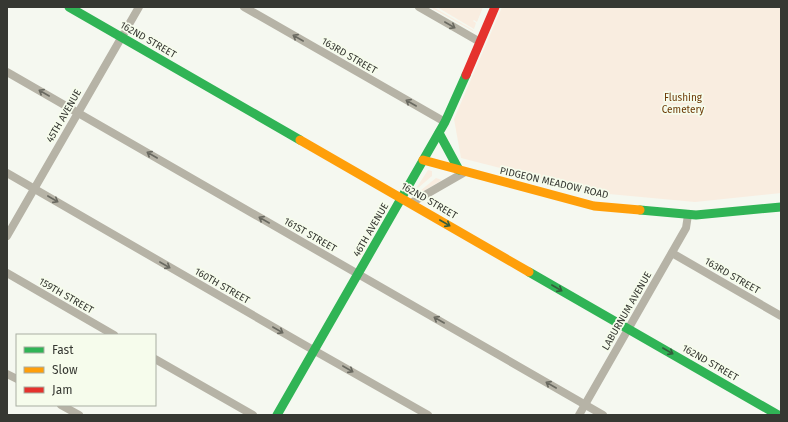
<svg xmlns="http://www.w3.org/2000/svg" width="788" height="422" viewBox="0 0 788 422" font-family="'Fira Sans',sans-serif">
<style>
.green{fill:#f9ede0}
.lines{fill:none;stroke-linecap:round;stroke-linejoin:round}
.street{stroke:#b6b3a6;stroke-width:8}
.fast{stroke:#30b455;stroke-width:9}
.slow{stroke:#ff9f0a;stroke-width:9}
.jam{stroke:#e5322d;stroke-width:9}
.oneway{stroke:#696960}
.oneway2{stroke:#345d3c}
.labels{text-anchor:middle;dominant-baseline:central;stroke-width:3.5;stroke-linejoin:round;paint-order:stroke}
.street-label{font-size:10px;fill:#363832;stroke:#f6fcec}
.park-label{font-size:10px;fill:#6c3804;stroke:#f6fcec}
</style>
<rect width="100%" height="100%" fill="#f5f8f0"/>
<g class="green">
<path d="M430 7H433L473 30V31Z"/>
<path d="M437 7H483L477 22 474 20 473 21 476 23 474 29Z"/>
<path d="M502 7H781V193L695 202 598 193 461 158 454 119Z"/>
<path d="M428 170 432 171V176L418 188 417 187Z"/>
<path d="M436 178 442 180 422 192 420 191Z"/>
</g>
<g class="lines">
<g class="street">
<path d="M244 7 445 122"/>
<path d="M419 7 480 42"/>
<path d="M7 72 603 415"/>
<path d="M7 173 301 343 428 415"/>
<path d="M411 203 465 172"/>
<path d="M7 236 139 7"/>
<path d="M672 253 781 316"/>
<path d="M7 273 114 335"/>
<path d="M155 359 253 415"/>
<path d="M7 374 17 379"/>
<path d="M61 405 79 415"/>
<path d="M579 415 686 228 688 215"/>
</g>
<g class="fast">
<path d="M69 7 300 140"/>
<path d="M439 133 459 170"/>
<path d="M640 210 696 215 781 207"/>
<path d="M529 272 778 415"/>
<path d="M277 415 445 122 466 75"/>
</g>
<g class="slow">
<path d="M300 140 529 272"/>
<path d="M423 160 594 206 640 210"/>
</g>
<path class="jam" d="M466 75 495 7"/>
</g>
<defs><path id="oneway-shaft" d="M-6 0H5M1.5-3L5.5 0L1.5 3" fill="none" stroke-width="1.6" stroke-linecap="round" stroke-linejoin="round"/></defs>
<g class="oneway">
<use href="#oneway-shaft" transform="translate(450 25) rotate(30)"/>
<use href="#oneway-shaft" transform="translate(298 38) rotate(-150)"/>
<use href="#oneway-shaft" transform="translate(44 93) rotate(-150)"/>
<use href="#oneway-shaft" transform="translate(411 103) rotate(-150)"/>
<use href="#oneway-shaft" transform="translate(152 155) rotate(-150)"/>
<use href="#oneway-shaft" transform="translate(53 199) rotate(30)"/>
<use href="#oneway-shaft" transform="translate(264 220) rotate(-150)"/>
<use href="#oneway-shaft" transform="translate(165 265) rotate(30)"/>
<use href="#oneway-shaft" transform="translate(439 320) rotate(-150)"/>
<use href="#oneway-shaft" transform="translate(278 330) rotate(30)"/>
<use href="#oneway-shaft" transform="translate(348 369) rotate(30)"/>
<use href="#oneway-shaft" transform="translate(551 385) rotate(-150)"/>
</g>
<g class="oneway2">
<use href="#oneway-shaft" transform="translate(445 223) rotate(30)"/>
<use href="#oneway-shaft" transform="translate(557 288) rotate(30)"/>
<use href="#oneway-shaft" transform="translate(668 351) rotate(30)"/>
</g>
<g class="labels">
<g class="street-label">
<text transform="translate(148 40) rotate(30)">162ND STREET</text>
<text transform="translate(349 56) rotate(30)">163RD STREET</text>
<text transform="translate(64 116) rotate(-60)">45TH AVENUE</text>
<text transform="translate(554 183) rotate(13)">PIDGEON MEADOW ROAD</text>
<text transform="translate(429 201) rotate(30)">162ND STREET</text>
<text transform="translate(371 230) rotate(-60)">46TH AVENUE</text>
<text transform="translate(310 235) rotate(30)">161ST STREET</text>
<text transform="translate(732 276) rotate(30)">163RD STREET</text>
<text transform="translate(222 286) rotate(30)">160TH STREET</text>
<text transform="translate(66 296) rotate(30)">159TH STREET</text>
<text transform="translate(627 311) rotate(-60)">LABURNUM AVENUE</text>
<text transform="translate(710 363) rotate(30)">162ND STREET</text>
</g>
<g class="park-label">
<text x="683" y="98">Flushing<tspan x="683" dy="12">Cemetery</tspan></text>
</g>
</g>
<rect width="788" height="422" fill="none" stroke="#363832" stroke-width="16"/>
<rect x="16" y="334" width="140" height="72" fill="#f6fcec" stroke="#a9aea2"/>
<rect x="24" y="347" width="20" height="6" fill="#30b455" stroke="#a9aea2"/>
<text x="52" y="354" font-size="12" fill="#363832">Fast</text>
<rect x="24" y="367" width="20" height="6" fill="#ff9f0a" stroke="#a9aea2"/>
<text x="52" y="374" font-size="12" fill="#363832">Slow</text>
<rect x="24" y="387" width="20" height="6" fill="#e5322d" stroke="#a9aea2"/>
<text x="52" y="394" font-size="12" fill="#363832">Jam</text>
</svg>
